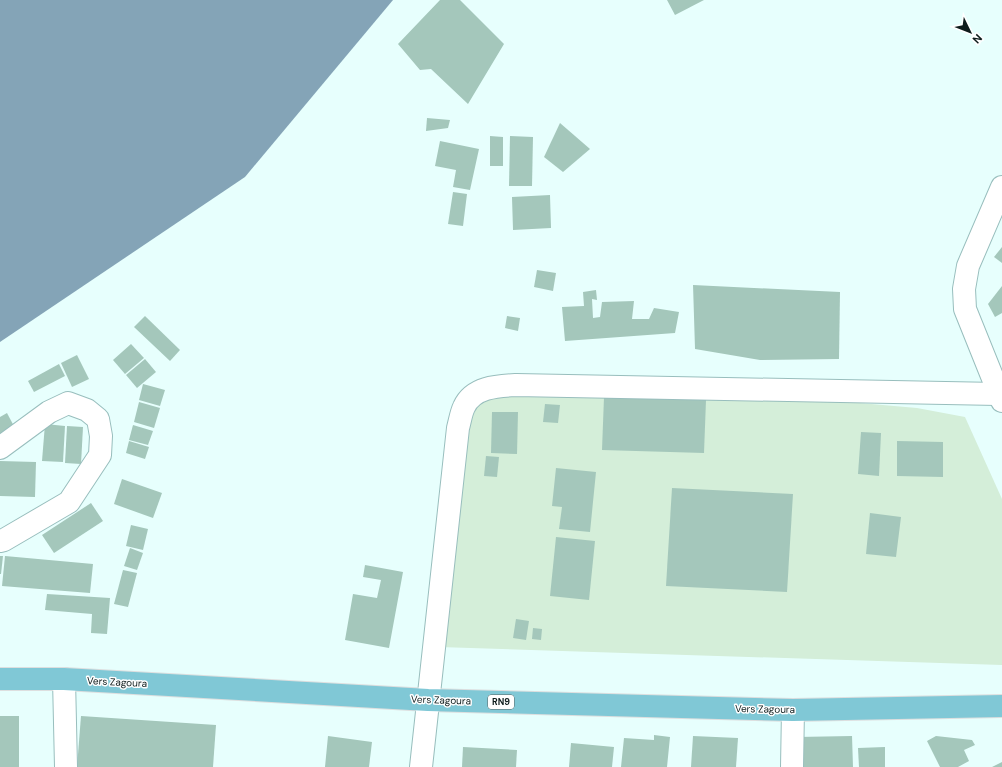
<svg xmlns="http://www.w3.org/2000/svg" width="1002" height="767" viewBox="0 0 1002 767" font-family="'DM Sans',sans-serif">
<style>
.green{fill:#d4eed9}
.water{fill:#84a4b7}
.building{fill:#a4c7bb}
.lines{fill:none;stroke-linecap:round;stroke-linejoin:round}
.minor-casing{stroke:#98bebd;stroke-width:24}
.major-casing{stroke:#dddfdf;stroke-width:24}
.minor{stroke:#fff;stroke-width:22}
.major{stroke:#80c8d6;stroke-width:22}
.labels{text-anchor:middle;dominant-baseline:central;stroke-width:3;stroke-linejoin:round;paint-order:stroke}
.shield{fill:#fff;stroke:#566060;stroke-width:1}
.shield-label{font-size:9px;font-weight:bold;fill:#0e1c1c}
.street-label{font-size:10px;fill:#0e1c1c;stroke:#fff}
</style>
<rect width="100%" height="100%" fill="#e7fffd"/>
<path class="green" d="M506 390H712L917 408 965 417 1002 499V665L439 647 464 411Z"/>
<path class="water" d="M0 0H393L245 177 0 342Z"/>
<g class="building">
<path d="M440 0H460L504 44 468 104 431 69 420 70 398 44Z"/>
<path d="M667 0H704L675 15Z"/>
<path d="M427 118 450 120 448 128 426 131Z"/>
<path d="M560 123 590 149 563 172 544 157Z"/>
<path d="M490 136 503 137V166H490Z"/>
<path d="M510 136 533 137 532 186H509Z"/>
<path d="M440 141 479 149 470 190 453 187 456 170 435 166Z"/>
<path d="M453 192 467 194 463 226 448 224Z"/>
<path d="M550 195 551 228 513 230 512 197Z"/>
<path d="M1002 247V263L994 257Z"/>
<path d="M537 270 556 273 553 291 534 287Z"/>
<path d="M693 285 840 292 839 359 760 360 695 349Z"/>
<path d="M1002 286V313L995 317 988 304Z"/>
<path d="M596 290 597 300 592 299 593 318 600 317 602 302 634 301 632 319H649L654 308 679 312 675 333 565 341 562 307 584 306 583 292Z"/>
<path d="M145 316 180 350 170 361 134 327Z"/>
<path d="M507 316 520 318 518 331 505 328Z"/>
<path d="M131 344 144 358 125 374 113 360Z"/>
<path d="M77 355 89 379 72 387 61 363Z"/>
<path d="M145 359 156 372 137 388 126 375Z"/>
<path d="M59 364 65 376 34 392 28 381Z"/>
<path d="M143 384 165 390 160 406 139 400Z"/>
<path d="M604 397 706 400 704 453 602 450Z"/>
<path d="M139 402 160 408 154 428 134 422Z"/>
<path d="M545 404 560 405 558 423 543 422Z"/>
<path d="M492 412H518L517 454 491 453Z"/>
<path d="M7 413 16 430 0 439V417Z"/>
<path d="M45 424 65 426 63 462 42 461Z"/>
<path d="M133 425 153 431 148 445 129 440Z"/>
<path d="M67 426 83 427 81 464 65 463Z"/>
<path d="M861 432 881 433 879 476 858 474Z"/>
<path d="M129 441 149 447 145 459 126 453Z"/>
<path d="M897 441 943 442V477L897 476Z"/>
<path d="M486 456 499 457 497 477 484 476Z"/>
<path d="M0 461 36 462 35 497 0 496Z"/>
<path d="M556 468 596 472 590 532 559 529 562 507 552 506Z"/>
<path d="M122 479 162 493 153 518 114 504Z"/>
<path d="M672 488 793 494 787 592 666 586Z"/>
<path d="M91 503 103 521 54 553 42 535Z"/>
<path d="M870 513 901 517 896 557 866 554Z"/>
<path d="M131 525 148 529 143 550 126 546Z"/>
<path d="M556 537 595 541 589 600 550 596Z"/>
<path d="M130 548 143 553 137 570 124 566Z"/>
<path d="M0 556H3L1 574H0Z"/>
<path d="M5 556 93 564 90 593 2 586Z"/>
<path d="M365 565 403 572 389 648 345 640 353 594 377 598 381 580 363 577Z"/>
<path d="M123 570 137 573 128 607 114 604Z"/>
<path d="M47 594 110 598 107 634 91 633 92 614 45 610Z"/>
<path d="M516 619 529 621 526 640 513 638Z"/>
<path d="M533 628 542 629 541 640 532 639Z"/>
<rect x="0" y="716" width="19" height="51"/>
<path d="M81 716 216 725 213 767H77Z"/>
<path d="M654 735 670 737 667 767H621L624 738 654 740Z"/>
<path d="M328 736 372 742 369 767H325Z"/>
<path d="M693 736 738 738 736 767H691Z"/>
<path d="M852 736 853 767H798L797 737Z"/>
<path d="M936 736 972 740 975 745 964 750 969 761 958 767H940L927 741Z"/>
<path d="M571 743 614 747 612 767H569Z"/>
<path d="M463 747 517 750 516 767H462Z"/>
<path d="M885 747V767H859L858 748Z"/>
<path d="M1002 762V767H992Z"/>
</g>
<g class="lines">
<defs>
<g id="minor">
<path d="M1002 187 968 266 964 289 965 309 1002 401"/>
<path d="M0 448 49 412 68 403 87 410 98 419 101 436 100 455 69 502 4 540 0 541"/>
<path d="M64 679 66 767"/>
<path d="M421 767 458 428C460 421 461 413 464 407 473 387 497 386 516 385L998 394"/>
<path d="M792 767 793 710"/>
</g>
<path id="major" d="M0 679H64L428 700 793 710 1002 706"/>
</defs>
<use href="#minor" class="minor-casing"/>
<use href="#major" class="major-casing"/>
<use href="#minor" class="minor"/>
<use href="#major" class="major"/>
</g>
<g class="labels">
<rect class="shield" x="488" y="695" width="26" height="14" rx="3"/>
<g class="shield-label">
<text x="501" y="702">RN9</text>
</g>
<g class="street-label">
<text transform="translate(117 682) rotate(3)">Vers Zagoura</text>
<text transform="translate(441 700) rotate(2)">Vers Zagoura</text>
<text transform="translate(765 709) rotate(1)">Vers Zagoura</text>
</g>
</g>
<g transform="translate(970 32) rotate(133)" stroke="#ffffff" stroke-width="3" paint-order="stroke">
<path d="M0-3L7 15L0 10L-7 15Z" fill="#0e1c1c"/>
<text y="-6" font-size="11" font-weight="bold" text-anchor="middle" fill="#0e1c1c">N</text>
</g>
</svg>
